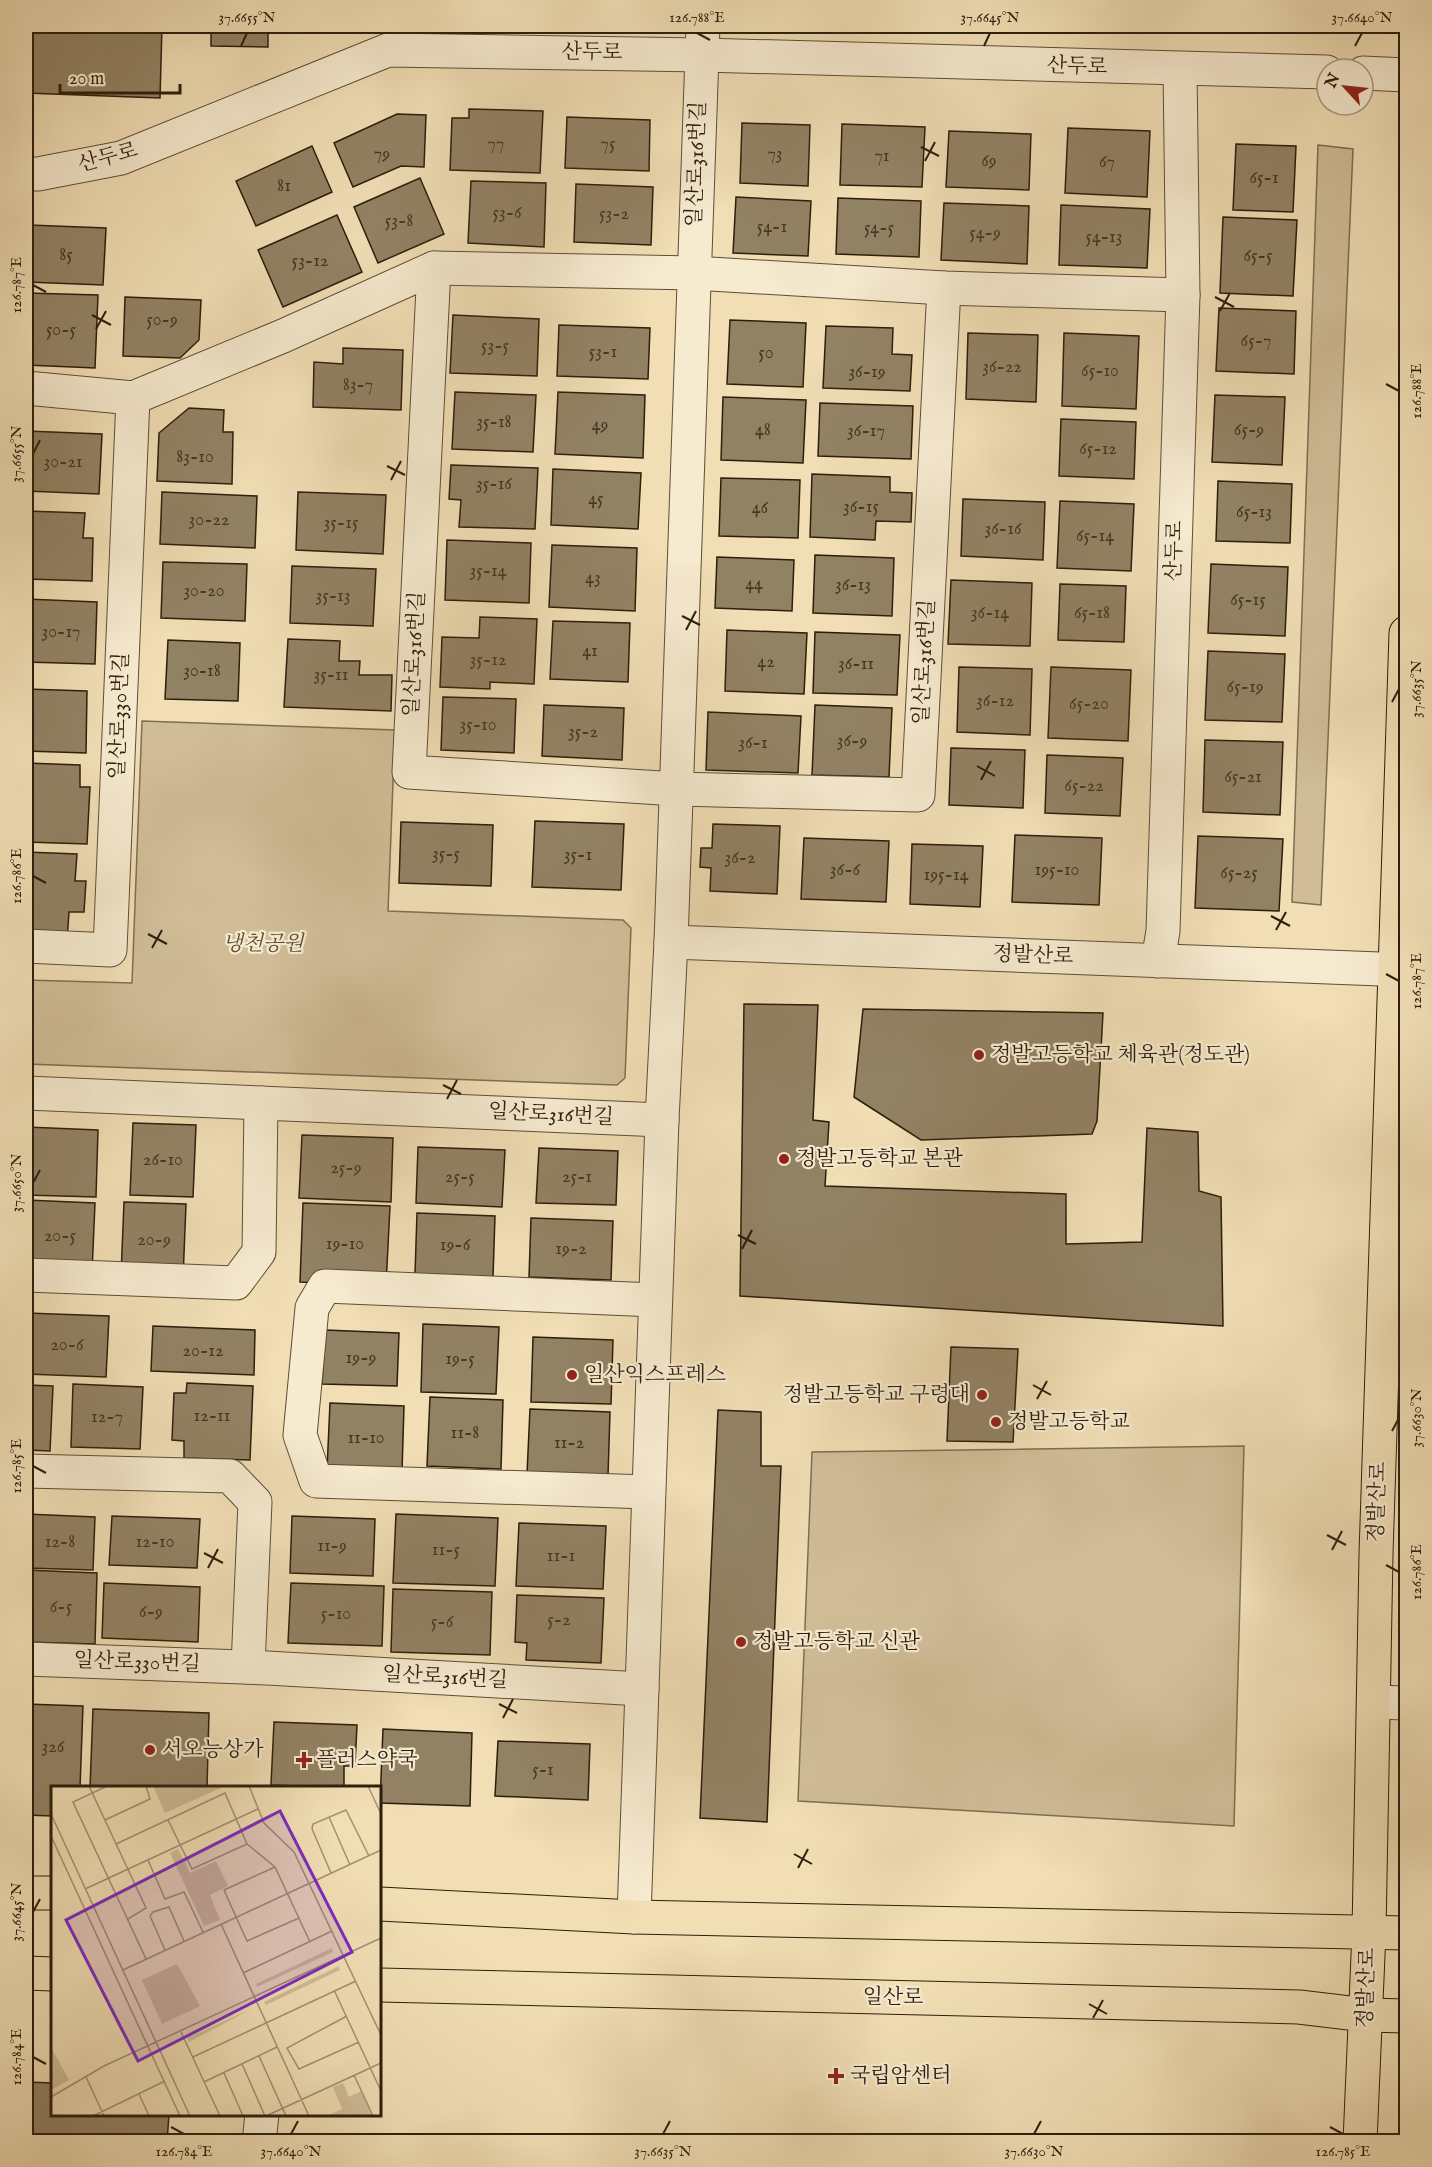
<svg xmlns="http://www.w3.org/2000/svg" width="1432" height="2167" viewBox="0 0 1432 2167" font-family="'IM FELL English','Noto Serif KR',serif">
<style>
.green{fill:#d0bd98;stroke:#7e6e52;stroke-width:1.5}
.building{fill:#928264;stroke:#2c1e0d;stroke-width:1.5}
.lines{fill:none;stroke-linecap:round;stroke-linejoin:round}
.minor-casing{stroke:#5d4e37;stroke-width:35}
.major-casing{stroke:#2c1e0d;stroke-width:35}
.minor{stroke:#f6eacf;stroke-width:33}
.major{stroke:#f1deb5;stroke-width:33}
.ticks{fill:none;stroke:#2c1e0d;stroke-width:2}
.poi-dot{fill:#8f2418;stroke:#f6eacf;stroke-width:2}
.labels{text-anchor:middle;dominant-baseline:central;stroke-width:4.5;stroke-linejoin:round;paint-order:stroke}
.number-label{font-size:18px;fill:#463723}
.street-label{font-size:21px;fill:#2c1e0d;stroke:#f6eacf}
.park-label{font-size:21px;font-style:italic;fill:#5d4e37;stroke:#f6eacf}
.poi-label{font-size:21px;fill:#2c1e0d;stroke:#f6eacf;text-anchor:start}
.inset-road{fill:none;stroke:#a29172;stroke-width:1.5}
.view{fill:#7b2cbf;fill-opacity:0.15;stroke:#7b2cbf;stroke-width:3}
.inset-edge{fill:none;stroke:#2c1e0d;stroke-width:3}
.neatline{fill:none;stroke:#2c1e0d;stroke-width:2}
.ticks-label{font-size:15px;text-anchor:middle;fill:#2c1e0d}
</style>
<rect width="100%" height="100%" fill="#f1deb5"/>
<filter id="stains"><feTurbulence type="fractalNoise" baseFrequency=".00333" numOctaves="4"/><feColorMatrix values="0 0 0 0 .2 0 0 0 0 .09 0 0 0 0 .02 0 0 0 .5 -.17"/></filter>
<radialGradient id="worn" r=".72"><stop offset=".6" stop-color="#630" stop-opacity="0"/><stop offset="1" stop-color="#630" stop-opacity=".3"/></radialGradient>
<g class="green">
<path d="M1318 145 1353 149 1321 905 1292 902Z"/>
<path d="M142 721 395 730 388 911 623 920 631 928 625 1078 617 1085 26 1064V980L132 983Z"/>
<path d="M1244 1446 1234 1826 798 1801 812 1452Z"/>
</g>
<g class="building">
<path d="M26 26H162L160 98 26 93Z"/>
<path d="M211 26H268V47L211 46Z"/>
<path d="M289 26H348V30L289 28Z"/>
<path d="M469 109 543 111 540 173 450 170 452 118H469Z"/>
<path d="M397 114 426 115 424 167 401 166 353 187 334 143Z"/>
<path d="M567 117 650 120 649 171 565 168Z"/>
<path d="M742 123 810 125 808 186 740 183Z"/>
<path d="M842 124 925 127 922 187 840 185Z"/>
<path d="M1068 128 1150 131 1147 197 1065 193Z"/>
<path d="M949 131 1031 134 1029 190 946 187Z"/>
<path d="M1236 144 1296 146 1293 212 1233 210Z"/>
<path d="M312 146 332 192 256 226 236 181Z"/>
<path d="M420 178 444 234 378 263 354 207Z"/>
<path d="M471 181 546 183 544 247 468 243Z"/>
<path d="M576 184 653 187 651 245 574 242Z"/>
<path d="M736 197 811 201 808 256 733 253Z"/>
<path d="M838 198 921 201 919 257 836 254Z"/>
<path d="M944 203 1029 206 1027 264 941 260Z"/>
<path d="M1061 205 1150 209 1147 268 1059 265Z"/>
<path d="M337 215 362 272 283 307 258 250Z"/>
<path d="M1223 217 1297 220 1293 296 1220 293Z"/>
<path d="M29 225 106 228 103 285 27 282Z"/>
<path d="M26 293 98 295 95 368 26 365Z"/>
<path d="M125 297 201 300 199 340 180 358 123 356Z"/>
<path d="M1219 308 1296 311 1294 374 1216 371Z"/>
<path d="M453 315 539 319 537 376 450 373Z"/>
<path d="M730 320 806 323 803 387 727 384Z"/>
<path d="M559 325 650 328 648 379 557 376Z"/>
<path d="M826 326 893 328 892 354 912 355 910 391 823 388Z"/>
<path d="M968 333 1038 335 1036 402 966 399Z"/>
<path d="M1064 333 1139 336 1136 409 1062 406Z"/>
<path d="M343 348 403 350 401 410 313 407 314 362 343 364Z"/>
<path d="M455 392 536 395 533 452 452 449Z"/>
<path d="M558 392 645 395 643 458 555 454Z"/>
<path d="M1215 395 1285 397 1282 465 1212 462Z"/>
<path d="M723 397 806 400 803 463 721 460Z"/>
<path d="M820 403 913 406 911 459 818 456Z"/>
<path d="M189 408 224 410 223 432H233L232 484 157 481 159 433Z"/>
<path d="M1061 419 1136 422 1134 479 1059 476Z"/>
<path d="M26 431 102 434 99 494 26 491Z"/>
<path d="M451 465 538 468 535 529 459 527 461 500 449 499Z"/>
<path d="M553 469 641 473 638 529 551 525Z"/>
<path d="M812 474 890 477V492L912 493 911 522 876 521 875 540 810 537Z"/>
<path d="M721 478 800 480 798 538 719 536Z"/>
<path d="M1218 481 1292 484 1290 543 1216 541Z"/>
<path d="M162 492 257 496 255 548 160 544Z"/>
<path d="M298 492 386 495 383 554 296 550Z"/>
<path d="M963 499 1045 502 1043 560 961 556Z"/>
<path d="M1060 501 1134 504 1131 571 1057 568Z"/>
<path d="M26 511 85 513 83 538H93L92 581 26 579Z"/>
<path d="M447 540 531 543 529 603 445 600Z"/>
<path d="M552 545 637 548 635 611 549 607Z"/>
<path d="M815 555 894 558 892 616 813 613Z"/>
<path d="M717 557 794 560 792 611 715 608Z"/>
<path d="M163 562 247 564 245 621 161 618Z"/>
<path d="M1211 564 1288 567 1285 636 1208 633Z"/>
<path d="M292 566 376 569 373 626 290 623Z"/>
<path d="M951 580 1032 583 1030 646 948 644Z"/>
<path d="M1060 584 1126 586 1124 642 1058 640Z"/>
<path d="M26 599 97 602 95 664 26 662Z"/>
<path d="M480 617 537 619 534 684 490 682V689L440 687 442 637 479 638Z"/>
<path d="M553 621 630 623 628 682 550 679Z"/>
<path d="M727 630 807 633 804 694 725 691Z"/>
<path d="M815 632 900 635 897 695 813 693Z"/>
<path d="M288 639 340 641 339 661H360L359 675H392L391 711 284 707Z"/>
<path d="M168 640 240 643 238 701 165 699Z"/>
<path d="M1208 651 1285 654 1282 722 1205 720Z"/>
<path d="M959 667 1032 669 1030 735 957 732Z"/>
<path d="M1051 667 1131 670 1128 741 1048 738Z"/>
<path d="M26 689 87 691 86 753 26 751Z"/>
<path d="M443 697 516 699 514 753 441 750Z"/>
<path d="M544 705 624 708 622 760 542 756Z"/>
<path d="M815 705 892 708 889 777 812 775Z"/>
<path d="M708 712 801 716 798 773 706 770Z"/>
<path d="M1205 740 1283 742 1280 815 1203 812Z"/>
<path d="M951 748 1025 750 1023 808 949 805Z"/>
<path d="M1047 755 1123 758 1120 816 1045 813Z"/>
<path d="M26 763 80 765V787H90L87 844 26 842Z"/>
<path d="M535 821 624 824 621 890 532 887Z"/>
<path d="M401 822 493 825 491 886 399 883Z"/>
<path d="M713 824 780 826 777 894 710 891 711 868 700 867 701 848H712Z"/>
<path d="M1015 835 1102 838 1099 905 1012 902Z"/>
<path d="M1198 836 1283 839 1279 911 1195 908Z"/>
<path d="M804 838 889 841 886 902 801 899Z"/>
<path d="M912 844 983 846 980 907 910 904Z"/>
<path d="M26 852 77 854 75 881H86L84 912H69L67 942 26 941Z"/>
<path d="M744 1004 818 1005 813 1120 829 1122 825 1186 1066 1194V1244L1142 1242 1147 1128 1198 1132 1199 1191 1221 1197 1223 1326 740 1296Z"/>
<path d="M863 1009 1103 1013 1097 1121 1092 1134 921 1140 854 1097Z"/>
<path d="M133 1123 196 1125 193 1197 130 1195Z"/>
<path d="M26 1127 98 1130 96 1197 26 1195Z"/>
<path d="M302 1135 393 1138 391 1202 299 1198Z"/>
<path d="M418 1147 505 1150 502 1207 416 1203Z"/>
<path d="M539 1148 618 1151 616 1205 536 1203Z"/>
<path d="M26 1200 95 1203 92 1272 26 1270Z"/>
<path d="M124 1202 186 1204 183 1279 121 1276Z"/>
<path d="M303 1203 390 1206 386 1286 300 1282Z"/>
<path d="M417 1213 495 1216 493 1277 415 1274Z"/>
<path d="M531 1218 613 1221 611 1280 529 1277Z"/>
<path d="M26 1313 109 1316 106 1377 26 1374Z"/>
<path d="M423 1324 499 1327 496 1394 421 1392Z"/>
<path d="M153 1326 255 1330 254 1375 151 1371Z"/>
<path d="M325 1330 399 1333 397 1386 322 1384Z"/>
<path d="M533 1337 613 1340 611 1404 531 1402Z"/>
<path d="M951 1347 1018 1349 1013 1442 947 1441Z"/>
<path d="M187 1383 253 1386 250 1460 184 1458V1441L172 1440 174 1393H186Z"/>
<path d="M73 1384 143 1387 140 1449 71 1447Z"/>
<path d="M26 1385 53 1386 50 1451 26 1450Z"/>
<path d="M430 1397 503 1400 501 1469 427 1466Z"/>
<path d="M330 1403 404 1406 402 1472 327 1470Z"/>
<path d="M530 1409 610 1412 608 1476 527 1474Z"/>
<path d="M718 1410 761 1412V1466H781L767 1822 700 1818Z"/>
<path d="M26 1514 95 1517 93 1570 26 1568Z"/>
<path d="M396 1514 498 1518 495 1586 393 1583Z"/>
<path d="M112 1516 200 1519 197 1568 109 1565Z"/>
<path d="M292 1516 375 1519 373 1576 290 1573Z"/>
<path d="M519 1523 606 1526 603 1589 516 1586Z"/>
<path d="M26 1570 97 1573 95 1644 26 1642Z"/>
<path d="M104 1583 200 1587 198 1642 102 1638Z"/>
<path d="M291 1583 384 1586 382 1646 288 1643Z"/>
<path d="M393 1589 492 1592 490 1655 391 1652Z"/>
<path d="M517 1595 604 1598 601 1663 526 1660 527 1643 515 1642Z"/>
<path d="M26 1704 83 1706 80 1788H52V1816L26 1815Z"/>
<path d="M93 1709 209 1713 207 1788H90Z"/>
<path d="M274 1722 357 1725 355 1766H344V1788L271 1785Z"/>
<path d="M383 1729 472 1733 470 1806 380 1803Z"/>
<path d="M498 1741 590 1744 588 1800 495 1796Z"/>
<path d="M26 2082 52 2083V2114H169L167 2142H26Z"/>
</g>
<g class="lines">
<defs>
<g id="minor">
<path d="M1363 73 1406 75"/>
<path d="M26 174H38L121 158 388 50 703 55 1327 72"/>
<path d="M434 268 409 772 677 789 918 795 944 288"/>
<path d="M26 388 133 398 283 336 434 268 694 273 944 288 1183 295"/>
<path d="M671 942 1406 970"/>
<path d="M26 946 110 950 133 398"/>
<path d="M1158 961 1163 931 1183 295 1180 69"/>
<path d="M26 1093 662 1120"/>
<path d="M26 1275 236 1283 259 1252 261 1103"/>
<path d="M26 1471 230 1476 255 1502 248 1667"/>
<path d="M648 1492 316 1481 300 1435 312 1308 325 1286 655 1300"/>
<path d="M26 1659 267 1668 642 1689"/>
<path d="M1374 1702 1406 1703"/>
<path d="M634 1917 662 1120 671 942 703 26"/>
<path d="M259 2142 262 2114"/>
</g>
<g id="major">
<path d="M26 1893H52"/>
<path d="M380 1904 634 1917 1406 1933"/>
<path d="M26 1973 52 1974"/>
<path d="M380 1985 1299 2007 1366 2015 1406 2016"/>
<path d="M1360 2142 1369 1932 1376 1554 1406 633"/>
</g>
</defs>
<use href="#minor" class="minor-casing"/>
<use href="#major" class="major-casing"/>
<use href="#minor" class="minor"/>
<use href="#major" class="major"/>
</g>
<path class="ticks" d="M697 33 710 40M241 46 247 33M984 46 990 33M1355 46 1362 33M921 147 939 156M925 161 935 142M33 285 46 292M1215 297 1234 307M1220 311 1230 293M92 315 111 325M96 329 106 311M1386 384 1399 391M33 454 40 440M387 466 405 475M391 480 401 461M682 616 700 625M686 630 696 611M1392 702 1399 689M977 766 995 776M981 780 991 761M33 876 46 883M1271 916 1290 926M1276 930 1286 912M148 934 167 944M152 948 162 930M1386 974 1399 981M443 1085 461 1094M447 1099 457 1080M33 1183 40 1170M738 1235 756 1244M742 1249 752 1230M1033 1385 1051 1395M1037 1399 1047 1381M1392 1431 1399 1418M33 1466 46 1473M1327 1535 1346 1545M1332 1550 1342 1531M204 1553 223 1563M1386 1565 1399 1572M208 1568 218 1549M499 1704 517 1713M503 1718 513 1699M794 1854 812 1864M798 1868 808 1849M33 1912 40 1899M1089 2004 1107 2014M1093 2018 1103 2000M33 2057 46 2064M171 2127 184 2134M1330 2127 1343 2134M291 2134 298 2121M663 2134 670 2121M1034 2134 1041 2121"/>
<g class="poi-dot">
<circle cx="979" cy="1055" r="6"/>
<circle cx="784" cy="1159" r="6"/>
<circle cx="572" cy="1375" r="6"/>
<circle cx="982" cy="1395" r="6"/>
<circle cx="996" cy="1422" r="6"/>
<circle cx="741" cy="1642" r="6"/>
<circle cx="150" cy="1750" r="6"/>
<path d="M301 1751h6v6h6v6h-6v6h-6v-6h-6v-6h6z"/>
<path d="M833 2067h6v6h6v6h-6v6h-6v-6h-6v-6h6z"/>
</g>
<g class="labels">
<g class="number-label">
<text x="496" y="144">77</text>
<text x="608" y="144">75</text>
<text x="382" y="154">79</text>
<text x="775" y="154">73</text>
<text x="882" y="156">71</text>
<text x="989" y="161">69</text>
<text x="1107" y="162">67</text>
<text x="1264" y="178">65-1</text>
<text x="284" y="186">81</text>
<text x="507" y="213">53-6</text>
<text x="614" y="214">53-2</text>
<text x="399" y="221">53-8</text>
<text x="772" y="227">54-1</text>
<text x="879" y="228">54-5</text>
<text x="985" y="233">54-9</text>
<text x="1104" y="237">54-13</text>
<text x="66" y="255">85</text>
<text x="1258" y="256">65-5</text>
<text x="310" y="261">53-12</text>
<text x="162" y="320">50-9</text>
<text x="61" y="330">50-5</text>
<text x="1256" y="341">65-7</text>
<text x="495" y="346">53-5</text>
<text x="603" y="352">53-1</text>
<text x="766" y="353">50</text>
<text x="1002" y="367">36-22</text>
<text x="1100" y="371">65-10</text>
<text x="867" y="372">36-19</text>
<text x="358" y="385">83-7</text>
<text x="494" y="422">35-18</text>
<text x="600" y="425">49</text>
<text x="763" y="430">48</text>
<text x="1249" y="430">65-9</text>
<text x="866" y="431">36-17</text>
<text x="1098" y="449">65-12</text>
<text x="195" y="457">83-10</text>
<text x="63" y="462">30-21</text>
<text x="494" y="484">35-16</text>
<text x="596" y="499">45</text>
<text x="861" y="507">36-15</text>
<text x="760" y="508">46</text>
<text x="1254" y="512">65-13</text>
<text x="209" y="520">30-22</text>
<text x="341" y="523">35-15</text>
<text x="1003" y="529">36-16</text>
<text x="1095" y="536">65-14</text>
<text x="488" y="571">35-14</text>
<text x="593" y="578">43</text>
<text x="754" y="584">44</text>
<text x="853" y="585">36-13</text>
<text x="204" y="591">30-20</text>
<text x="333" y="596">35-13</text>
<text x="1248" y="600">65-15</text>
<text x="990" y="613">36-14</text>
<text x="1092" y="613">65-18</text>
<text x="61" y="632">30-17</text>
<text x="590" y="651">41</text>
<text x="488" y="660">35-12</text>
<text x="766" y="662">42</text>
<text x="856" y="664">36-11</text>
<text x="202" y="671">30-18</text>
<text x="331" y="675">35-11</text>
<text x="1245" y="687">65-19</text>
<text x="995" y="701">36-12</text>
<text x="1089" y="704">65-20</text>
<text x="478" y="725">35-10</text>
<text x="583" y="732">35-2</text>
<text x="852" y="741">36-9</text>
<text x="753" y="743">36-1</text>
<text x="1243" y="777">65-21</text>
<text x="1084" y="786">65-22</text>
<text x="446" y="854">35-5</text>
<text x="578" y="855">35-1</text>
<text x="740" y="858">36-2</text>
<text x="845" y="870">36-6</text>
<text x="1057" y="870">195-10</text>
<text x="1239" y="873">65-25</text>
<text x="946" y="875">195-14</text>
<text x="163" y="1160">26-10</text>
<text x="346" y="1168">25-9</text>
<text x="460" y="1177">25-5</text>
<text x="577" y="1177">25-1</text>
<text x="60" y="1236">20-5</text>
<text x="154" y="1240">20-9</text>
<text x="345" y="1244">19-10</text>
<text x="455" y="1245">19-6</text>
<text x="571" y="1249">19-2</text>
<text x="67" y="1345">20-6</text>
<text x="203" y="1351">20-12</text>
<text x="361" y="1358">19-9</text>
<text x="460" y="1359">19-5</text>
<text x="212" y="1416">12-11</text>
<text x="107" y="1417">12-7</text>
<text x="465" y="1433">11-8</text>
<text x="366" y="1438">11-10</text>
<text x="569" y="1443">11-2</text>
<text x="60" y="1542">12-8</text>
<text x="155" y="1542">12-10</text>
<text x="332" y="1546">11-9</text>
<text x="446" y="1550">11-5</text>
<text x="561" y="1556">11-1</text>
<text x="61" y="1607">6-5</text>
<text x="151" y="1612">6-9</text>
<text x="336" y="1614">5-10</text>
<text x="559" y="1620">5-2</text>
<text x="442" y="1622">5-6</text>
<text x="53" y="1747">326</text>
<text x="543" y="1770">5-1</text>
</g>
<g class="street-label">
<text transform="translate(592 53) rotate(1)">산두로</text>
<text transform="translate(1077 67) rotate(2)">산두로</text>
<text transform="translate(108 158) rotate(-15)">산두로</text>
<text transform="translate(697 164) rotate(-88)">일산로316번길</text>
<text transform="translate(1175 551) rotate(-88)">산두로</text>
<text transform="translate(415 654) rotate(-87)">일산로316번길</text>
<text transform="translate(925 662) rotate(-87)">일산로316번길</text>
<text transform="translate(120 716) rotate(-88)">일산로330번길</text>
<text transform="translate(1033 956) rotate(2)">정발산로</text>
<text transform="translate(551 1115) rotate(3)">일산로316번길</text>
<text transform="translate(1378 1502) rotate(-88)">정발산로</text>
<text transform="translate(137 1663) rotate(2)">일산로330번길</text>
<text transform="translate(445 1678) rotate(3)">일산로316번길</text>
<text transform="translate(1367 1988) rotate(-88)">정발산로</text>
<text transform="translate(893 1998) rotate(1)">일산로</text>
</g>
<g class="park-label">
<text x="263" y="944">냉천공원</text>
</g>
<g class="poi-label">
<text x="991" y="1055">정발고등학교 체육관(정도관)</text>
<text x="796" y="1159">정발고등학교 본관</text>
<text x="584" y="1375">일산익스프레스</text>
<text x="970" y="1395" text-anchor="end">정발고등학교 구령대</text>
<text x="1008" y="1422">정발고등학교</text>
<text x="753" y="1642">정발고등학교 신관</text>
<text x="162" y="1750">서오능상가</text>
<text x="316" y="1760">플러스약국</text>
<text x="850" y="2076">국립암센터</text>
</g>
</g>
<g transform="translate(51 1786)">
<rect width="330" height="330" fill="#f1deb5"/>
<path d="M102 0H174L114 27ZM127 63 139 87 165 75 177 100 159 109 169 134 153 140 119 67ZM281 162 282 166 206 201 205 198ZM126 178 149 220 111 238 91 194ZM288 180 289 184 215 219 213 216ZM202 222 138 256 136 252ZM0 261 18 294 0 304ZM292 297 298 311 310 305 321 330H276L291 323 282 301Z" fill="#d0bd98"/>
<path class="inset-road" d="M38 0 95 122 77 133M56 0 22 16 95 173M198 0 213 37 243 66 330 249M317 0 330 28M0 28 139 330M278 31 299 79M54 34 99 13 95 0M117 34 141 83 196 58M0 50 129 330M65 58 174 7 196 58 224 81 259 156M97 74 114 113 133 106 152 146M224 81 173 104 185 131 196 155 248 132M280 87 261 43 262 38 295 24 318 70M34 103 207 23M170 138 258 330M114 164 99 130 102 126 118 121 133 155M72 184 330 64M192 187 281 145M283 204 330 305M296 230 236 262 248 283 308 256M130 246 169 330M208 270 235 330M142 271 305 195M191 278 214 330M173 287 192 330M303 289 322 330M35 291 53 330M153 296 226 261M88 308 98 330M0 311 53 280 330 152M42 330 114 295M215 330 330 277"/>
<path class="view" d="M229 25 301 166 87 275 15 134Z"/>
<rect width="330" height="330" class="inset-edge"/>
</g>
<rect width="1432" height="2167" fill="none" stroke="#f1deb5" stroke-width="66"/>
<g transform="translate(1345 87) rotate(297)"><circle r="28" fill="#f6eacf" stroke="#a59881" stroke-width="1.5"/>
<path d="M0-4.5L10 22L0 15L-10 22Z" fill="#8f2418"/>
<text y="-9" font-size="16" font-weight="bold" text-anchor="middle" fill="#2c1e0d">N</text>
</g>
<path d="M60 84v9h120v-9" fill="none" stroke="#2c1e0d" stroke-width="3"/>
<text x="69" y="84" font-size="18" fill="#2c1e0d" stroke="#f6eacf" stroke-width="4.5" paint-order="stroke">20 m</text>
<rect x="33" y="33" width="1366" height="2101" class="neatline"/>
<g class="ticks-label">
<text x="247" y="22">37.6655°N</text>
<text x="697" y="22">126.788°E</text>
<text x="990" y="22">37.6645°N</text>
<text x="1362" y="22">37.6640°N</text>
<text transform="translate(16 285) rotate(-90)" y="5">126.787°E</text>
<text transform="translate(1416 391) rotate(-90)" y="5">126.788°E</text>
<text transform="translate(16 454) rotate(-90)" y="5">37.6655°N</text>
<text transform="translate(1416 689) rotate(-90)" y="5">37.6635°N</text>
<text transform="translate(16 876) rotate(-90)" y="5">126.786°E</text>
<text transform="translate(1416 981) rotate(-90)" y="5">126.787°E</text>
<text transform="translate(16 1183) rotate(-90)" y="5">37.6650°N</text>
<text transform="translate(1416 1418) rotate(-90)" y="5">37.6630°N</text>
<text transform="translate(16 1466) rotate(-90)" y="5">126.785°E</text>
<text transform="translate(1416 1572) rotate(-90)" y="5">126.786°E</text>
<text transform="translate(16 1912) rotate(-90)" y="5">37.6645°N</text>
<text transform="translate(16 2057) rotate(-90)" y="5">126.784°E</text>
<text x="184" y="2156">126.784°E</text>
<text x="291" y="2156">37.6640°N</text>
<text x="663" y="2156">37.6635°N</text>
<text x="1034" y="2156">37.6630°N</text>
<text x="1343" y="2156">126.785°E</text>
</g>
<rect width="100%" height="100%" filter="url(#stains)"/>
<rect width="100%" height="100%" fill="url(#worn)"/>
</svg>
